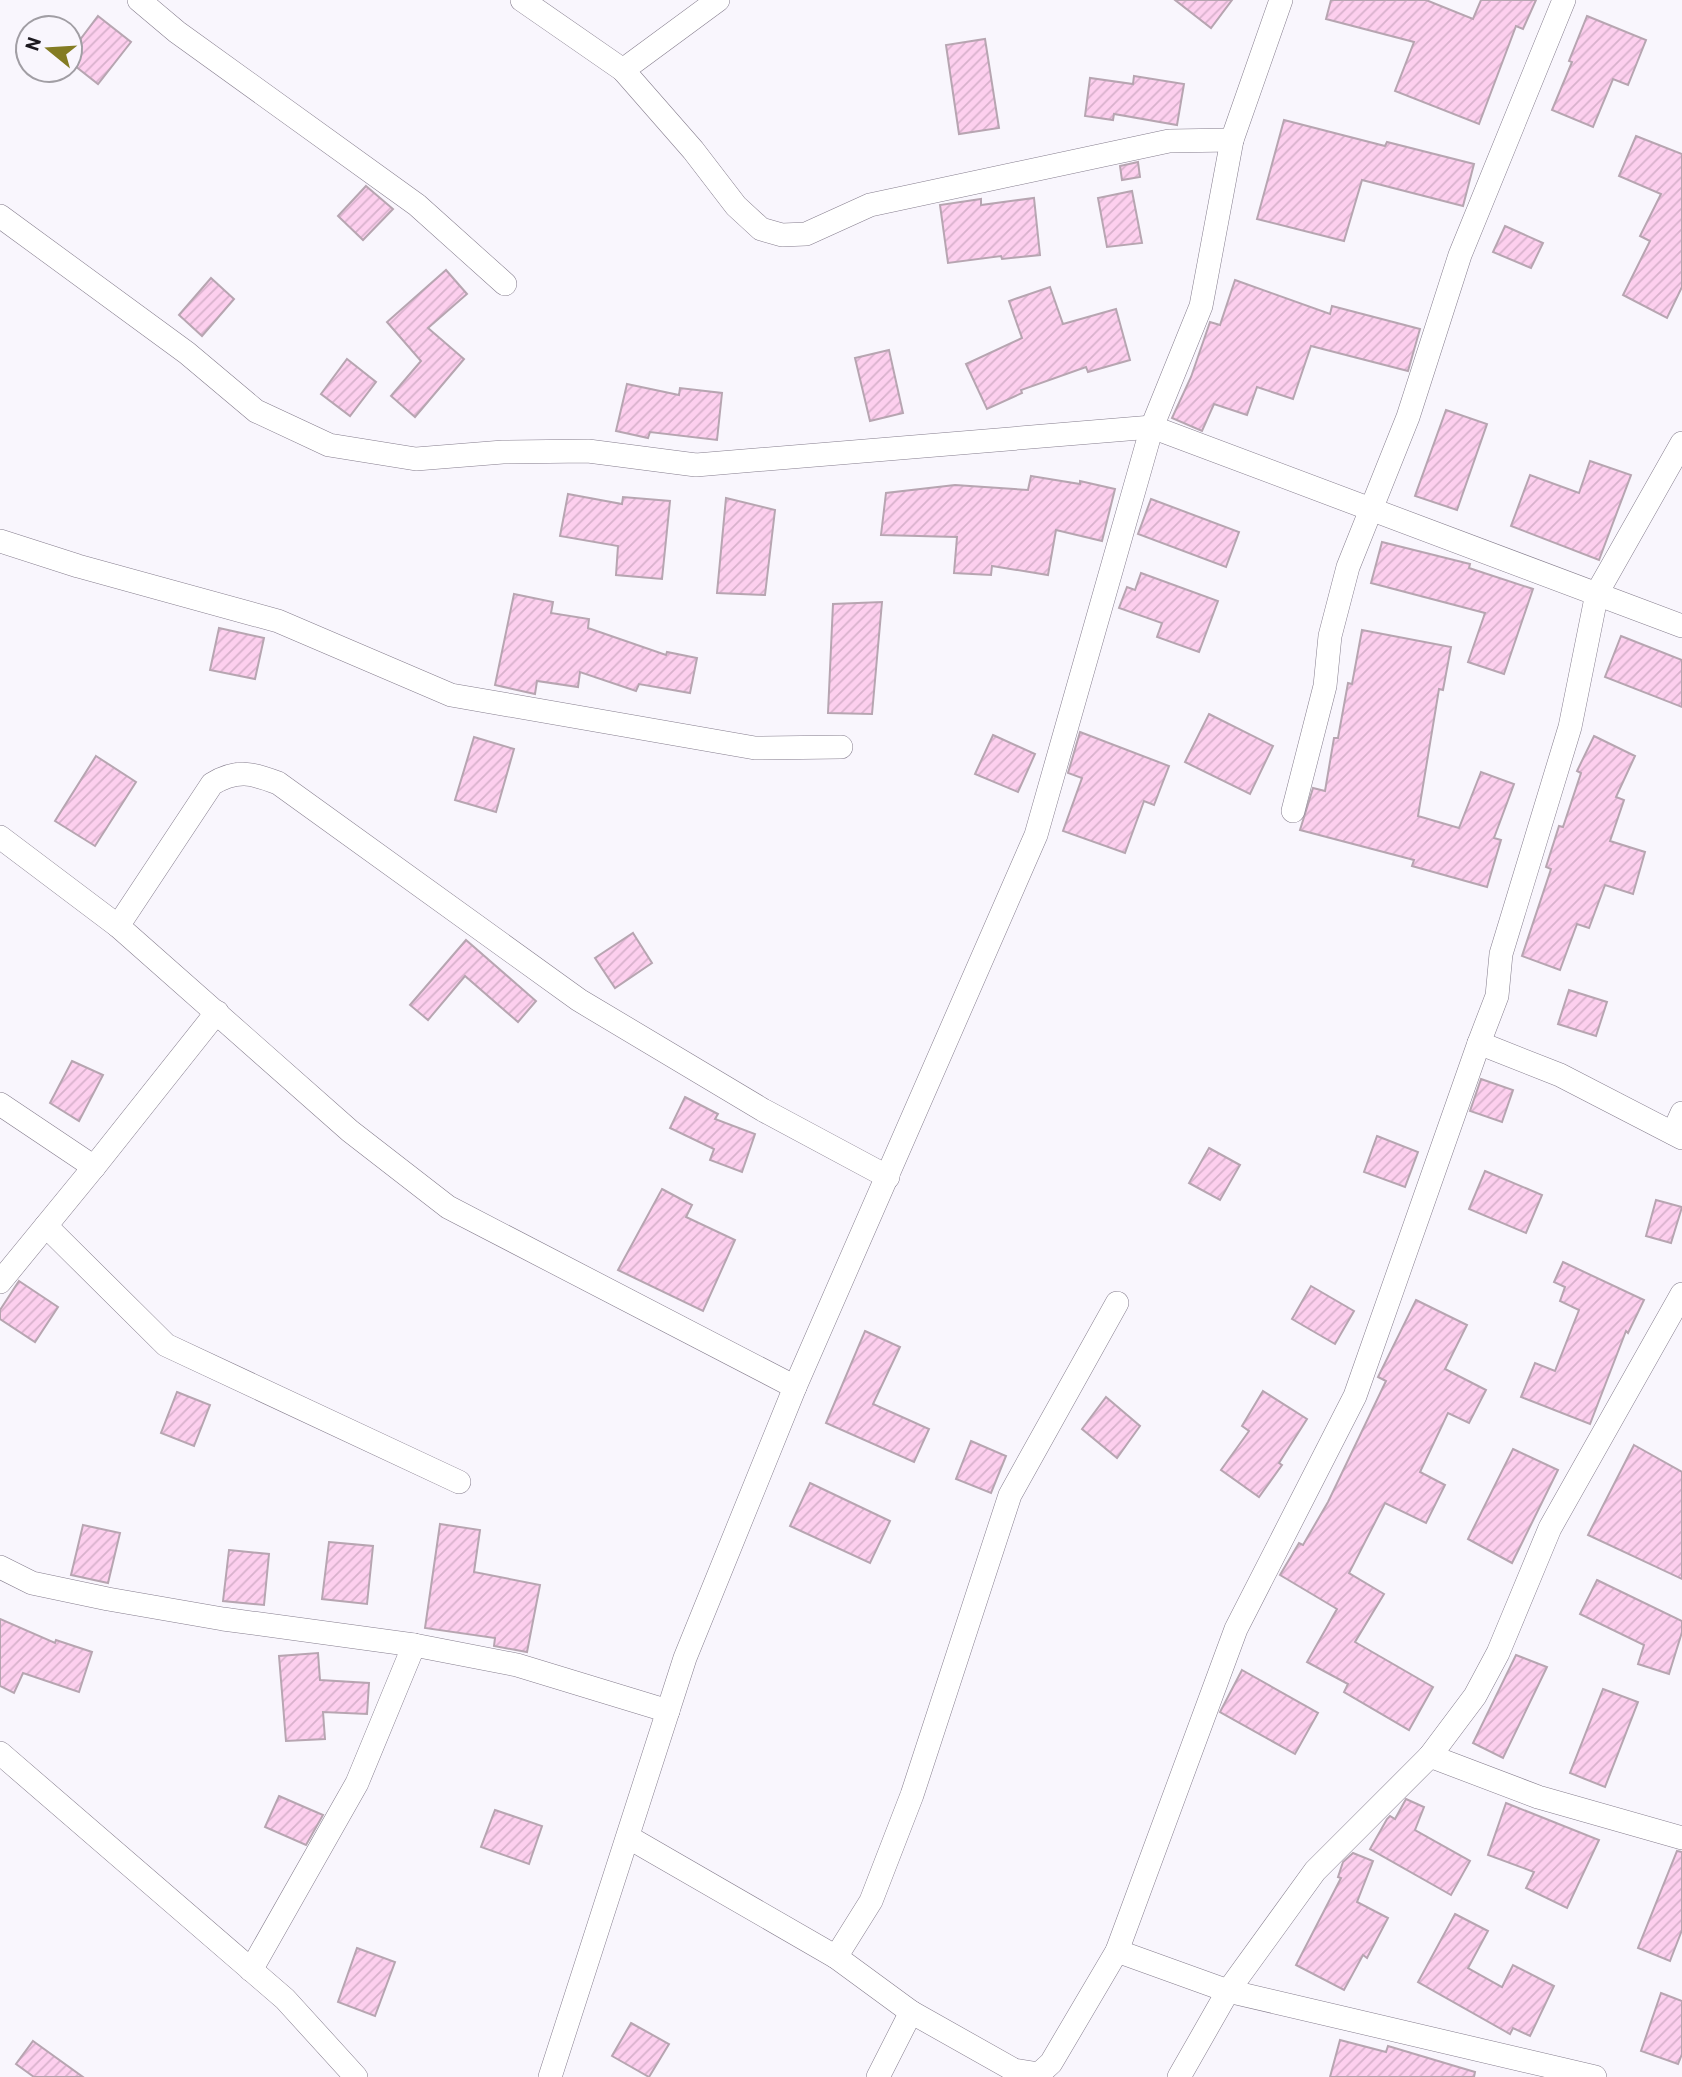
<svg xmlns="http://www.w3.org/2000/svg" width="1682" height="2077" viewBox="0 0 1682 2077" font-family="Barlow,sans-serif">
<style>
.building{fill:url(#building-hatch);stroke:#b7a5b1;stroke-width:2}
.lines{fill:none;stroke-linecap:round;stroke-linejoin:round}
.minor-casing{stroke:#857d8d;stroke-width:24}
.minor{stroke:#fff;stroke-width:23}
</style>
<defs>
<pattern id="building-hatch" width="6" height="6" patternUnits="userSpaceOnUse" patternTransform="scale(1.75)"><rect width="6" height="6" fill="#fdcfee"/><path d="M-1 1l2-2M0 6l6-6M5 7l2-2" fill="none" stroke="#d8b1cc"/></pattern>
</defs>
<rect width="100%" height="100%" fill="#f9f6fd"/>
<g class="building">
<path d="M1175 0H1232L1211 28Z"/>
<path d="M1331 0H1426L1473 19 1481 0H1536L1523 29 1516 26 1479 124 1395 91 1414 42 1326 19Z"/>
<path d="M98 16 131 42 98 84 70 62V53Z"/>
<path d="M1587 16 1646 40 1628 85 1613 79 1593 127 1552 110 1572 62 1569 61Z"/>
<path d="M985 39 999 128 959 134 946 45Z"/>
<path d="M1134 76 1184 84 1177 125 1114 114 1113 120 1085 116 1090 78 1133 84Z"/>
<path d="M1284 120 1385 146 1387 142 1474 164 1463 206 1362 180 1344 241 1257 219Z"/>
<path d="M1636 136 1682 154V287L1667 318 1623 295 1650 241 1640 236 1661 194 1619 176Z"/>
<path d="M1138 162 1140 177 1122 180 1120 166Z"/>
<path d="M366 186 393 209 363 240 338 216Z"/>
<path d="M1132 191 1142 243 1107 247 1098 198Z"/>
<path d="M1034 198 1040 255 1002 259 1001 256 948 263 940 205 981 199V205Z"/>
<path d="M1505 226 1543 243 1531 268 1493 252Z"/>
<path d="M446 270 467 294 428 328 464 359 415 417 391 396 421 361 387 322Z"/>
<path d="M211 278 234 299 202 336 179 315Z"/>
<path d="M1235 280 1330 314 1332 306 1420 329 1408 371 1311 346 1293 399 1257 387 1247 415 1214 404 1202 431 1172 418 1191 377 1210 322 1220 325Z"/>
<path d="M1050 287 1063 324 1116 309 1130 360 1088 372 1086 367 1021 390 1022 393 987 409 966 364 1022 338 1009 301Z"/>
<path d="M889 350 903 413 870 421 855 358Z"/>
<path d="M347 359 376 382 350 416 321 394Z"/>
<path d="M627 384 679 395 680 388 722 393 717 440 650 432 648 438 616 431Z"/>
<path d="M1446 410 1487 424 1457 510 1415 496Z"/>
<path d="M1590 461 1631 475 1599 560 1511 526 1530 475 1579 493Z"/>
<path d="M1031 476 1080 484V481L1115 489 1102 541 1056 530 1048 575 992 566 991 575 954 573 957 537 881 535 886 493 955 485 1028 490Z"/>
<path d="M568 494 622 504 623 497 670 501 662 579 616 575 618 546 560 536Z"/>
<path d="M726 498 775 510 765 595 717 593Z"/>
<path d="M1151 499 1239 532 1226 567 1138 534Z"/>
<path d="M1382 542 1470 564 1469 568 1533 589 1504 674 1468 662 1485 613 1371 583Z"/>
<path d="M1141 573 1218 601 1199 652 1157 637 1162 623 1119 608 1127 587 1135 590Z"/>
<path d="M514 594 553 602 551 613 589 619 588 628 666 655 667 652 697 658 690 693 639 684 636 691 580 672 578 687 537 681 535 694 495 685Z"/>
<path d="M882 602 872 714 828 713 833 604Z"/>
<path d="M219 628 264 638 255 679 210 670Z"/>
<path d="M1362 630 1451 647 1443 690 1439 689 1418 816 1459 828 1481 772 1514 784 1494 838 1501 840 1487 887 1412 866 1414 860 1300 830 1313 788 1325 791 1334 738H1338L1348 683 1352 684Z"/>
<path d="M1621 636 1682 660V707L1605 677Z"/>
<path d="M1209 714 1273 746 1250 794 1185 762Z"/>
<path d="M1080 732 1169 766 1154 805 1144 801 1125 853 1063 831 1082 778 1068 773Z"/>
<path d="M993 735 1035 754 1018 792 975 774Z"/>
<path d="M1594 736 1635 756 1616 797 1624 800 1610 841 1645 852 1633 894 1605 885 1589 928 1577 924 1560 970 1522 956 1551 869 1546 867 1559 826 1563 827 1581 773 1577 771Z"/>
<path d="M474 737 514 749 496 812 455 800Z"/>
<path d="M96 756 136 782 95 846 55 821Z"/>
<path d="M633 933 652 963 615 988 595 958Z"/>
<path d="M466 940 536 1001 518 1022 465 976 428 1020 410 1005Z"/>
<path d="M1569 990 1607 1002 1596 1036 1558 1024Z"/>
<path d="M72 1061 103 1075 79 1121 50 1103Z"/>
<path d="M1481 1079 1513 1090 1502 1122 1470 1111Z"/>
<path d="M685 1097 718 1114 715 1119 755 1134 742 1172 710 1160 714 1149 670 1128Z"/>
<path d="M1377 1136 1418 1152 1405 1187 1364 1172Z"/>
<path d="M1209 1148 1240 1165 1220 1200 1189 1183Z"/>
<path d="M1485 1171 1542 1195 1526 1233 1469 1209Z"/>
<path d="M662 1189 692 1205 686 1217 735 1240 703 1311 618 1270Z"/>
<path d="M1656 1200 1682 1207 1671 1243 1646 1236Z"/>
<path d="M1563 1262 1644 1300 1628 1333 1626 1331 1590 1424 1521 1397 1535 1363 1555 1371 1579 1310 1560 1301 1565 1287 1554 1282Z"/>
<path d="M19 1281 58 1307 35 1342 0 1319V1310Z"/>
<path d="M1311 1286 1354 1311 1335 1344 1292 1319Z"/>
<path d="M1416 1300 1467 1325 1445 1369 1486 1390 1469 1423 1448 1413 1420 1472 1445 1485 1426 1523 1385 1503 1349 1573 1384 1594 1355 1642 1433 1687 1409 1730 1344 1692 1348 1684 1307 1662 1337 1609 1280 1575 1299 1543 1303 1545 1328 1502 1386 1381 1378 1377Z"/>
<path d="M865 1331 900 1347 873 1404 929 1429 914 1462 826 1423Z"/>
<path d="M1263 1391 1307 1419 1279 1463 1282 1465 1259 1497 1221 1470 1249 1431 1242 1426Z"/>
<path d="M177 1392 210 1405 194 1446 161 1433Z"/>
<path d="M1106 1397 1140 1426 1117 1458 1082 1429Z"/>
<path d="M971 1441 1006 1456 991 1493 956 1479Z"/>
<path d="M1634 1445 1682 1472V1579L1588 1535Z"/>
<path d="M1513 1449 1558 1470 1512 1563 1468 1539Z"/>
<path d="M810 1483 890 1521 870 1563 790 1526Z"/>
<path d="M440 1524 480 1530 474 1572 540 1585 527 1652 494 1646 495 1638 425 1628Z"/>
<path d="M83 1525 120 1533 108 1583 71 1575Z"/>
<path d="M329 1542 373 1546 367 1604 322 1599Z"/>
<path d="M229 1550 269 1554 264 1605 223 1601Z"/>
<path d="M1597 1580 1682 1621V1632L1669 1674 1638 1664 1644 1645 1580 1614Z"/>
<path d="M0 1619 55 1643 56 1640 92 1652 79 1692 23 1673 14 1693 0 1686Z"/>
<path d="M318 1653 320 1680 369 1683 367 1714 323 1712 325 1739 286 1741 279 1656Z"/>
<path d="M1516 1655 1547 1667 1503 1758 1473 1743Z"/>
<path d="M1242 1670 1318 1713 1295 1754 1220 1712Z"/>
<path d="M1603 1689 1638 1702 1605 1787 1570 1773Z"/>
<path d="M279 1796 323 1815 306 1845 265 1827Z"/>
<path d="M1406 1799 1424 1807 1415 1830 1470 1861 1451 1895 1370 1849 1387 1819 1390 1816 1395 1819Z"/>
<path d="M1506 1803 1599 1840 1567 1908 1526 1888 1534 1872 1488 1855Z"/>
<path d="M495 1810 542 1826 529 1864 481 1847Z"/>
<path d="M1677 1851 1682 1852V1930L1670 1961 1638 1948Z"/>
<path d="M1353 1853 1373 1861 1357 1902 1388 1918 1367 1958 1363 1955 1344 1990 1296 1965 1341 1878 1338 1877 1343 1862Z"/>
<path d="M1455 1914 1488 1931 1468 1968 1502 1987 1513 1965 1554 1986 1530 2036 1513 2028 1510 2034 1418 1982Z"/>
<path d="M357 1948 395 1962 375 2016 338 2002Z"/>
<path d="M1661 1993 1682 2001V2054L1678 2064 1641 2051Z"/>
<path d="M631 2023 669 2044 649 2077 612 2056Z"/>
<path d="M1340 2040 1386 2052 1388 2046 1475 2072 1474 2077H1330Z"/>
<path d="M33 2041 83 2077H34L16 2064Z"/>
</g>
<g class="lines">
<defs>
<g id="minor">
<path d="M139 0 177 32 417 205 505 284"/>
<path d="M522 0 623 70"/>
<path d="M718 0 623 70 693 150 736 206 761 229 782 235 806 234 870 205 1169 141 1232 140"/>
<path d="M0 216 187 353 256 411 329 445 416 459 503 452 588 451 696 465 1152 427 1682 626"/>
<path d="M1682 443 1597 593 1570 727 1501 954 1497 996 1479 1043 1560 1075 1682 1138"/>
<path d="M0 541 78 566 278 621 451 695 755 748 841 747"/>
<path d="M1293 811 1325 686 1330 636 1348 567 1408 417 1460 255 1564 0"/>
<path d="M0 837 118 926 350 1131 448 1207 795 1387"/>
<path d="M118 926 212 784C237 769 252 773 278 783L579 1000 763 1110 888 1177"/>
<path d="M0 1104 94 1167 0 1282"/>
<path d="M1673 1133 1682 1113"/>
<path d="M94 1167 217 1012"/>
<path d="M46 1226 166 1345 459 1482"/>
<path d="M0 1567 32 1583 108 1599 223 1619 414 1645 517 1665 668 1711"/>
<path d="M0 1753 285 1999 356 2077"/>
<path d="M1430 1756 1538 1797 1682 1838"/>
<path d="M628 1837 836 1957 911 2012 1014 2070 1039 2074 1051 2063 1117 1951 1236 1629 1355 1396 1479 1043"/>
<path d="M1117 1951 1228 1991 1595 2077"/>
<path d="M836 1957 871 1901 912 1795 1010 1495 1117 1303"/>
<path d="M251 1970 357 1783 414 1645"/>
<path d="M550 2077 685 1658 795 1387 1036 835 1152 427 1201 306 1232 140 1281 0"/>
<path d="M878 2077 911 2012"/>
<path d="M1179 2077 1228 1991 1315 1871 1430 1756 1475 1696 1498 1653 1550 1528 1682 1294"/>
</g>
</defs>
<use href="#minor" class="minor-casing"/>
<use href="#minor" class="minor"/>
</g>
<g transform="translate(49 49) rotate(288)"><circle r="33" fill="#f9f6fd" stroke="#a19ea4" stroke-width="2"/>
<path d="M0-5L12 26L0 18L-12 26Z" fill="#847c23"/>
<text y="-10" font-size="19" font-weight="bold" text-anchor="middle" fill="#1c191f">N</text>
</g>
</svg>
